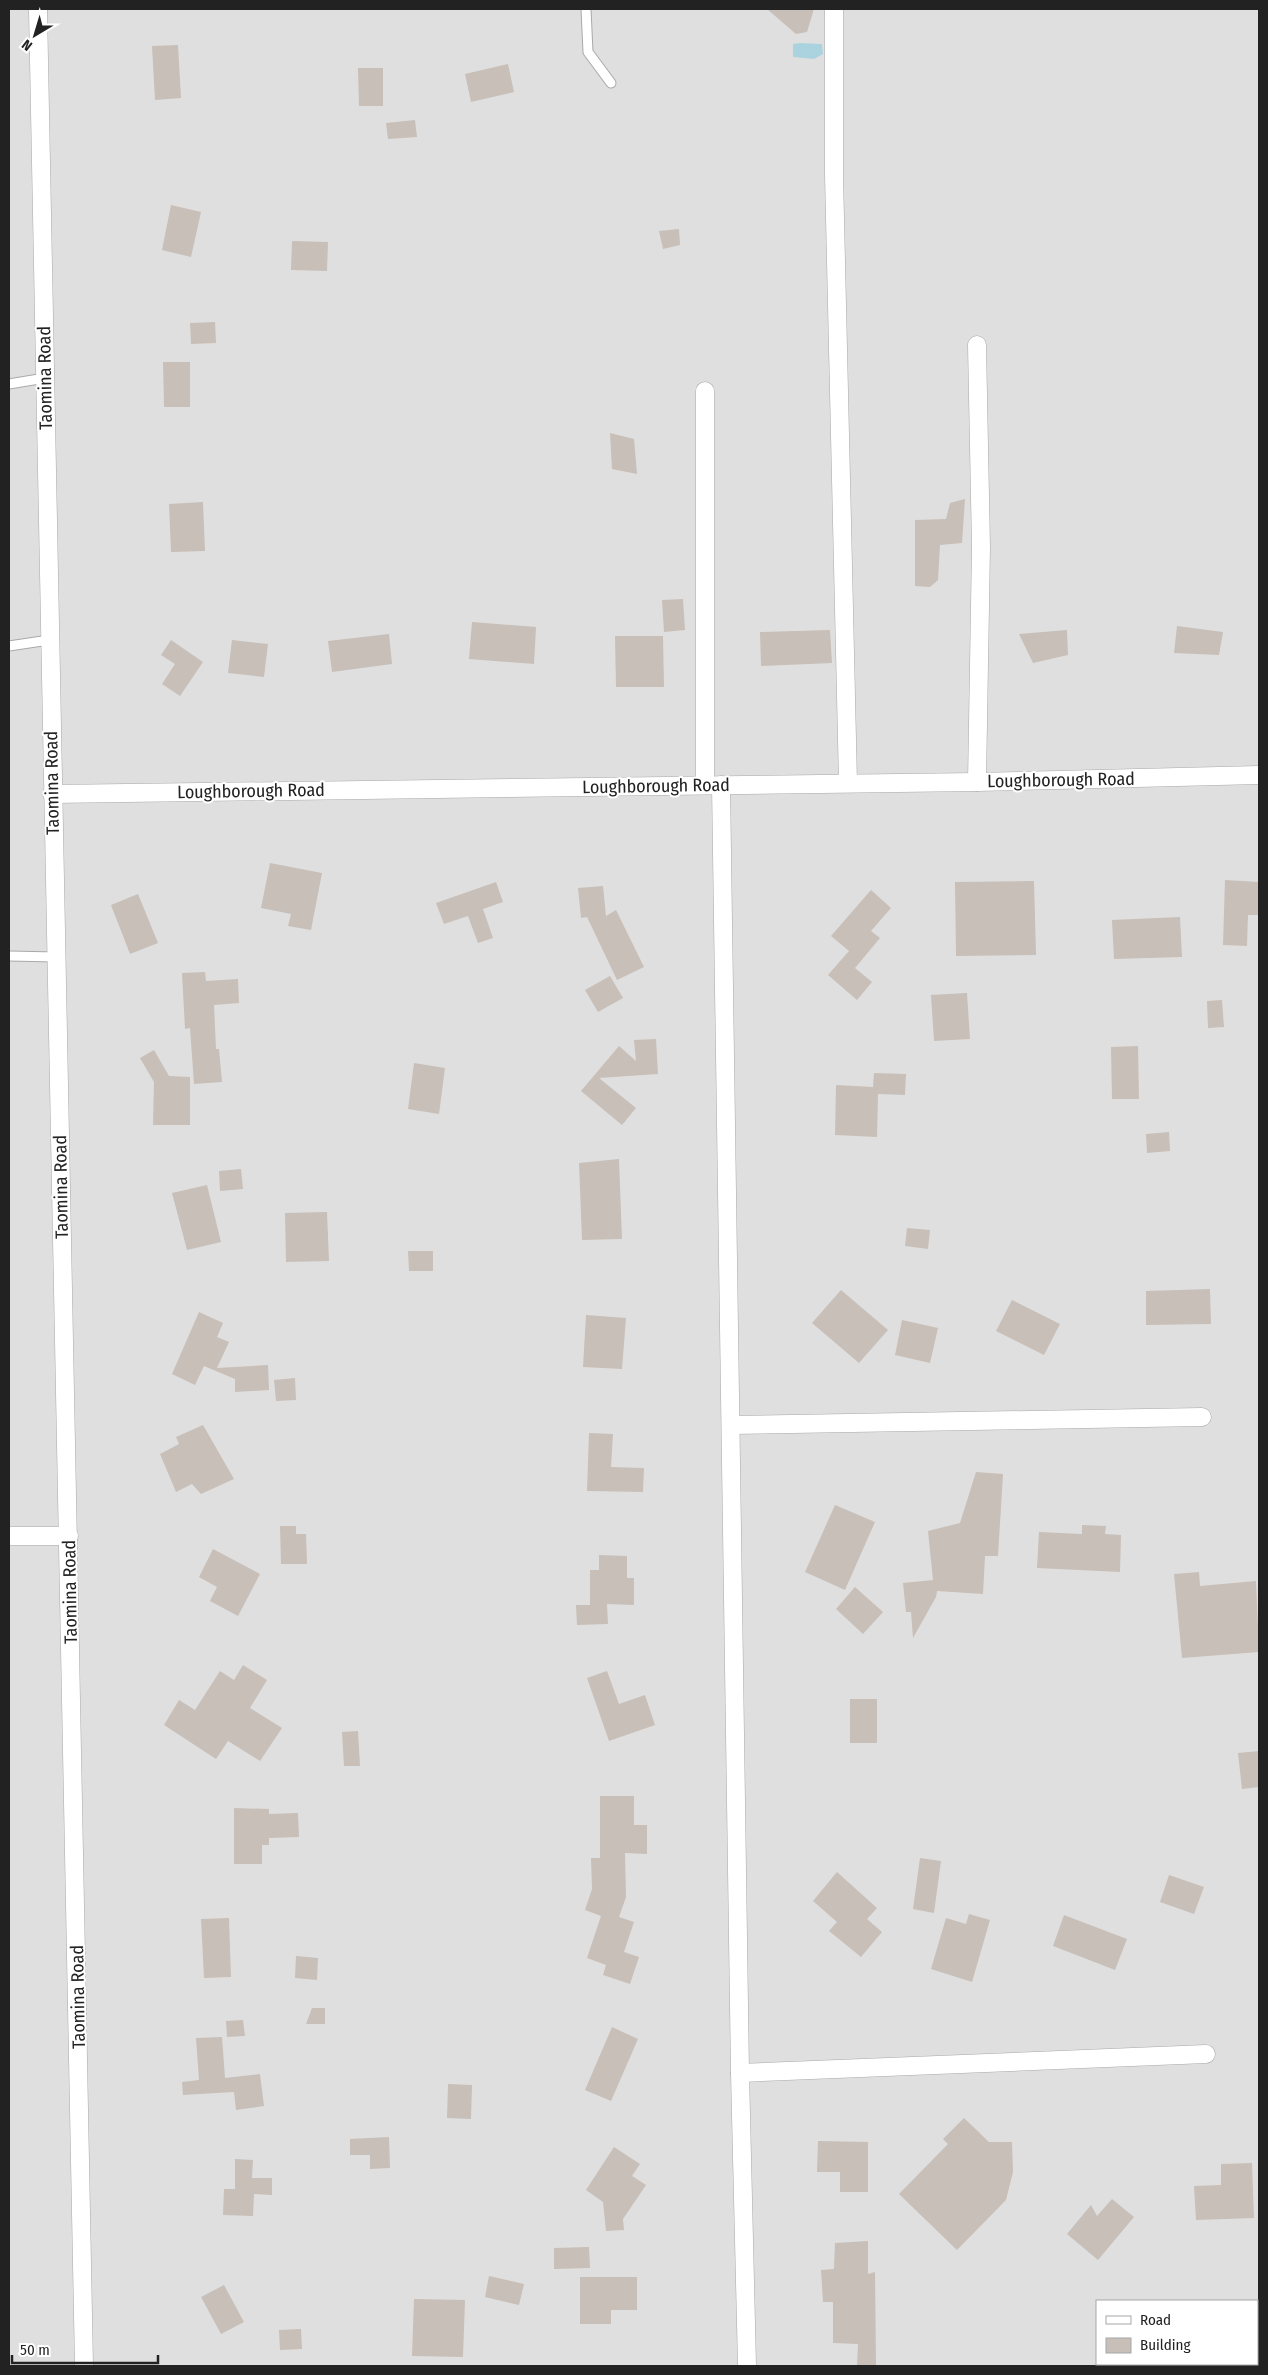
<svg xmlns="http://www.w3.org/2000/svg" width="1268" height="2375" viewBox="0 0 1268 2375" font-family="'Fira Sans Condensed',sans-serif">
<style>
.residential{fill:#e0dfdf;fill-rule:evenodd}
.water{fill:#aad3df}
.building{fill:#c7bfb8}
.lines{fill:none;stroke-linecap:round;stroke-linejoin:round}
.lane-casing{stroke:#a9a9a9;stroke-width:11}
.street-casing{stroke:#a9a9a9;stroke-width:19}
.lane{stroke:#fff;stroke-width:9}
.street{stroke:#fff;stroke-width:18}
.labels{text-anchor:middle;dominant-baseline:central;stroke-width:4;stroke-linejoin:round;paint-order:stroke}
.street-label{font-size:18px;fill:#222;stroke:#fff}
</style>
<rect width="100%" height="100%" fill="#f2efe9"/>
<path class="residential" d="M9 9H1259V2366H9ZM1097 2301H1257V2364H1097Z"/>
<path class="water" d="M800 43 822 44 823 54 814 59 793 57V44Z"/>
<g class="building">
<path d="M767 9H814L807 32 796 34Z"/>
<path d="M178 45 181 98 155 100 152 46Z"/>
<path d="M508 64 514 92 471 102 465 74Z"/>
<path d="M358 68H383V106H359Z"/>
<path d="M415 120 417 137 388 139 386 123Z"/>
<path d="M171 205 201 212 191 257 162 250Z"/>
<path d="M679 229 680 245 663 249 659 231Z"/>
<path d="M292 241 328 242 327 271 291 270Z"/>
<path d="M215 322 216 343 191 344 190 323Z"/>
<path d="M163 362H190V407H164Z"/>
<path d="M610 433 634 439 637 474 612 469Z"/>
<path d="M965 499 962 543 940 545 938 580 930 587 915 586V520L946 519 950 503Z"/>
<path d="M203 502 205 551 171 552 169 504Z"/>
<path d="M683 599 685 630 664 632 662 600Z"/>
<path d="M472 622 536 627 534 664 469 659Z"/>
<path d="M1177 626 1223 632 1219 655 1174 653Z"/>
<path d="M830 630 832 663 761 666 760 632Z"/>
<path d="M1067 630 1068 655 1033 663 1019 634Z"/>
<path d="M389 634 392 664 332 672 328 641Z"/>
<path d="M615 636H663L664 687H616Z"/>
<path d="M171 640 203 662 180 696 162 684 175 664 161 655Z"/>
<path d="M232 640 268 644 264 677 228 673Z"/>
<path d="M270 863 322 873 311 930 288 926 291 914 261 908Z"/>
<path d="M1225 880 1259 882V915H1248L1247 946 1223 945Z"/>
<path d="M1034 881 1036 955 956 956 955 882Z"/>
<path d="M496 882 503 902 483 909 493 938 478 943 468 916 444 924 436 903Z"/>
<path d="M603 886 606 916 616 910 644 967 617 980 587 917 581 918 578 888Z"/>
<path d="M871 890 891 908 871 931 880 938 855 968 872 982 857 1000 828 975 849 951 831 936Z"/>
<path d="M138 894 158 943 130 954 111 905Z"/>
<path d="M1180 917 1182 957 1114 959 1112 920Z"/>
<path d="M205 972 206 981 238 979 239 1003 214 1005 216 1049H219L222 1082 194 1084 190 1028 185 1029 182 973Z"/>
<path d="M610 976 623 998 598 1012 585 990Z"/>
<path d="M967 993 970 1039 934 1041 931 995Z"/>
<path d="M1222 1000 1224 1027 1208 1028 1207 1001Z"/>
<path d="M656 1039 658 1074 599 1078 636 1108 622 1125 581 1091 619 1046 636 1061 634 1040Z"/>
<path d="M1138 1046 1139 1099H1112L1111 1047Z"/>
<path d="M154 1050 169 1076 190 1077V1125H153L154 1082 140 1058Z"/>
<path d="M414 1063 445 1068 439 1114 408 1109Z"/>
<path d="M874 1073 906 1074 905 1095 878 1094 877 1137 835 1135 836 1085 873 1087Z"/>
<path d="M1169 1132 1170 1151 1147 1153 1146 1134Z"/>
<path d="M619 1159 622 1239 582 1240 579 1163Z"/>
<path d="M241 1169 243 1189 220 1191 219 1171Z"/>
<path d="M207 1185 221 1242 187 1250 172 1193Z"/>
<path d="M327 1212 329 1261 286 1262 285 1213Z"/>
<path d="M907 1228 930 1230 928 1249 905 1246Z"/>
<path d="M408 1251H433V1271H409Z"/>
<path d="M1210 1289 1211 1324 1146 1325V1291Z"/>
<path d="M841 1290 888 1330 859 1363 812 1323Z"/>
<path d="M1012 1300 1060 1324 1044 1355 996 1331Z"/>
<path d="M199 1312 223 1323 217 1337 229 1342 217 1368 268 1365 269 1390 235 1392V1379L204 1366 195 1385 172 1374Z"/>
<path d="M586 1315 626 1318 622 1369 583 1367Z"/>
<path d="M902 1320 938 1328 930 1363 895 1355Z"/>
<path d="M295 1378 296 1400 276 1401 274 1380Z"/>
<path d="M203 1425 234 1479 201 1494 192 1484 176 1492 160 1454 179 1444 176 1437Z"/>
<path d="M589 1433 613 1434 611 1467 644 1468 643 1492 587 1491Z"/>
<path d="M976 1472 1003 1474 998 1556H985L983 1594 937 1591 936 1597 913 1638 911 1612H906L903 1583 933 1580 928 1531 960 1523Z"/>
<path d="M835 1505 875 1522 845 1590 805 1572Z"/>
<path d="M1082 1525 1106 1526 1105 1534 1121 1535 1120 1572 1037 1568 1039 1532 1082 1534Z"/>
<path d="M280 1526H296V1534H306L307 1564H281Z"/>
<path d="M213 1549 260 1574 238 1616 210 1601 217 1587 199 1577Z"/>
<path d="M599 1555 627 1556V1578H634V1605L607 1604 608 1624 577 1625 576 1605H590V1570H599Z"/>
<path d="M1199 1572 1200 1586 1256 1581 1259 1652 1182 1658 1174 1574Z"/>
<path d="M855 1587 883 1612 863 1634 836 1609Z"/>
<path d="M243 1665 267 1680 250 1708 282 1728 260 1761 228 1741 216 1759 164 1725 179 1700 195 1710 220 1671 234 1680Z"/>
<path d="M607 1671 619 1704 645 1695 655 1725 609 1741 587 1678Z"/>
<rect x="850" y="1699" width="27" height="44"/>
<path d="M358 1731 360 1766H344L342 1732Z"/>
<path d="M1259 1751V1787L1242 1789 1238 1753Z"/>
<path d="M600 1796H634V1825H647V1854L625 1853 626 1897 619 1917 634 1922 624 1952 639 1957 630 1984 603 1975 606 1965 587 1958 601 1916 585 1910 592 1889 591 1858H600Z"/>
<path d="M234 1808 269 1809V1814L298 1813 299 1837 269 1838V1845H262V1864H234Z"/>
<path d="M920 1858 941 1861 934 1913 913 1909Z"/>
<path d="M837 1872 877 1908 867 1919 882 1932 861 1957 829 1931 837 1922 813 1901Z"/>
<path d="M1169 1875 1204 1887 1194 1914 1160 1902Z"/>
<path d="M969 1914 990 1920 972 1982 931 1969 946 1918 966 1924Z"/>
<path d="M1064 1915 1127 1939 1115 1970 1053 1946Z"/>
<path d="M229 1918 231 1977 204 1978 201 1919Z"/>
<path d="M296 1956 318 1958 317 1980 295 1978Z"/>
<path d="M312 2008H325V2024H306Z"/>
<path d="M243 2020 245 2036 227 2037 226 2021Z"/>
<path d="M612 2027 638 2039 611 2101 585 2090Z"/>
<path d="M222 2037 225 2078 260 2074 264 2106 236 2110 234 2092 183 2095 182 2082 199 2080 196 2038Z"/>
<path d="M448 2084 472 2085 471 2119 447 2118Z"/>
<path d="M964 2118 989 2142H1012L1013 2172 1006 2200 957 2250 899 2194 948 2144 943 2139Z"/>
<path d="M389 2137 390 2168 370 2169V2155H350V2139Z"/>
<path d="M818 2141 868 2142V2192H840V2172H817Z"/>
<path d="M614 2147 640 2164 632 2176 646 2185 623 2219 624 2230 606 2231 603 2202 586 2190Z"/>
<path d="M235 2159 253 2160 252 2178H272V2195L254 2194 253 2216 223 2215 224 2189H235Z"/>
<path d="M1252 2163 1254 2218 1196 2220 1194 2186 1221 2185V2164Z"/>
<path d="M1112 2199 1134 2217 1098 2260 1067 2234 1091 2205 1097 2216Z"/>
<path d="M868 2241V2274L875 2272 876 2366H857L858 2344 833 2343V2302H823L821 2270 834 2269 835 2243Z"/>
<path d="M589 2247 590 2268 554 2269V2248Z"/>
<path d="M489 2276 524 2284 519 2305 485 2297Z"/>
<path d="M580 2277H637V2310H611V2324H580Z"/>
<path d="M224 2285 244 2322 221 2334 201 2297Z"/>
<path d="M414 2299 465 2300 463 2357 412 2356Z"/>
<path d="M301 2329 302 2349 280 2350 279 2330Z"/>
</g>
<g class="lines">
<defs>
<g id="lane">
<path d="M586 9 588 52 611 83"/>
<path d="M9 384 45 378"/>
<path d="M9 646 49 640"/>
<path d="M9 956 56 957"/>
</g>
<g id="street">
<path d="M38 9 84 2366"/>
<path d="M834 9V175L848 783"/>
<path d="M977 345 981 547 977 782"/>
<path d="M705 391V785"/>
<path d="M721 785 740 2073 747 2366"/>
<path d="M52 794 977 782 1259 775"/>
<path d="M731 1425 1202 1417"/>
<path d="M9 1536H69"/>
<path d="M740 2073 1206 2054"/>
</g>
</defs>
<use href="#lane" class="lane-casing"/>
<use href="#street" class="street-casing"/>
<use href="#lane" class="lane"/>
<use href="#street" class="street"/>
</g>
<g class="labels">
<g class="street-label">
<text transform="translate(45 378) rotate(-91)">Taomina Road</text>
<text transform="translate(1061 780) rotate(-1)">Loughborough Road</text>
<text transform="translate(52 783) rotate(-91)">Taomina Road</text>
<text transform="translate(656 786) rotate(-1)">Loughborough Road</text>
<text transform="translate(251 791) rotate(-1)">Loughborough Road</text>
<text transform="translate(61 1187) rotate(-91)">Taomina Road</text>
<text transform="translate(70 1592) rotate(-91)">Taomina Road</text>
<text transform="translate(78 1997) rotate(-91)">Taomina Road</text>
</g>
</g>
<rect width="1268" height="2375" fill="none" stroke="#222222" stroke-width="20"/>
<rect x="1096" y="2300" width="162" height="65" fill="#ffffff" stroke="#a7a7a7"/>
<rect x="1106" y="2316" width="25" height="8" fill="#ffffff" stroke="#a7a7a7"/>
<text x="1140" y="2325" font-size="15" fill="#222222">Road</text>
<rect x="1106" y="2338" width="25" height="15" fill="#c7bfb8" stroke="#a7a7a7"/>
<text x="1140" y="2350" font-size="15" fill="#222222">Building</text>
<g transform="translate(35 35) rotate(218)" stroke="#ffffff" stroke-width="4" paint-order="stroke">
<path d="M0-4L9 19L0 12L-9 19Z" fill="#222222"/>
<text y="-8" font-size="14" font-weight="bold" text-anchor="middle" fill="#222222">N</text>
</g>
<path d="M12 2355v8h146v-8" fill="none" stroke="#222222" stroke-width="2.5"/>
<text x="20" y="2355" font-size="15" fill="#222222" stroke="#ffffff" stroke-width="4" paint-order="stroke">50 m</text>
</svg>
